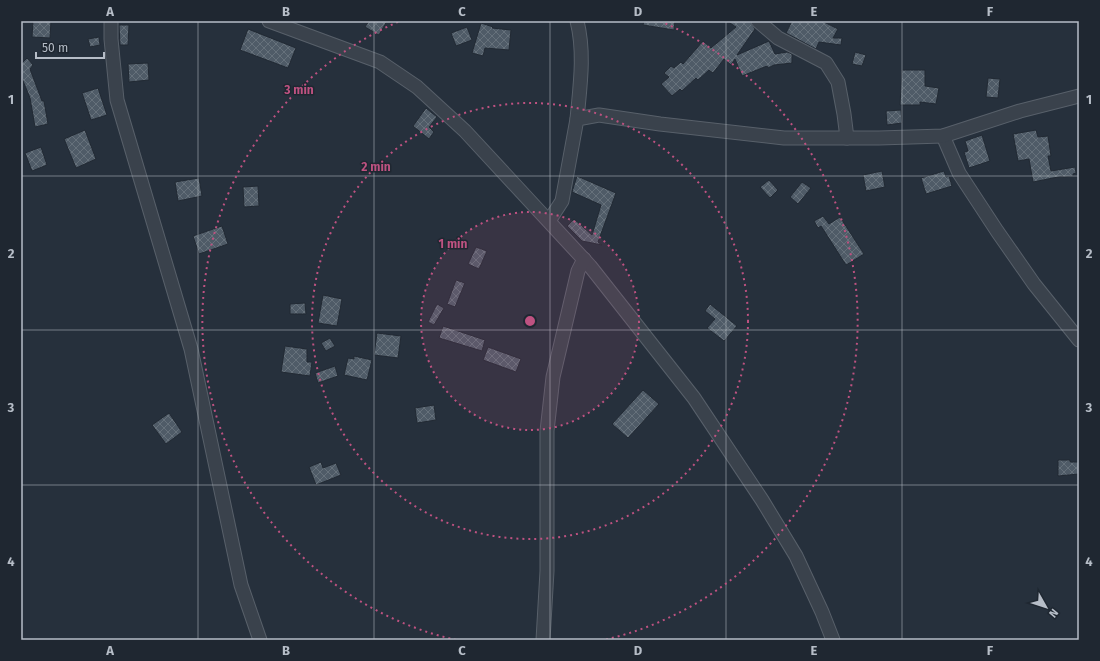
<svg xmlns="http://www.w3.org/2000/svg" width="1100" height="661" viewBox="0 0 1100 661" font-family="'Fira Sans',sans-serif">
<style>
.building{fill:url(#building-cross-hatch);stroke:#212933}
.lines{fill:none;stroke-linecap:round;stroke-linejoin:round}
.minor-casing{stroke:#58606a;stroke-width:15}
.minor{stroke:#3a424c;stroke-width:13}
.grid{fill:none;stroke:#b6bdc7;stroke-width:1;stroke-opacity:0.55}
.ring{fill:none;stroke:#be5281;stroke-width:2;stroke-dasharray:2 4}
.centre{fill:#be5281;stroke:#1f2731;stroke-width:2}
.ring-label{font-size:12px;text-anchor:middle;font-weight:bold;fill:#be5281;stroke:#1f2731;stroke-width:3;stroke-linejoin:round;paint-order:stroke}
.neatline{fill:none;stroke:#b6bdc7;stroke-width:1.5}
.grid-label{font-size:13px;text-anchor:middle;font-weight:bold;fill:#b6bdc7}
</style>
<defs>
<pattern id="building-cross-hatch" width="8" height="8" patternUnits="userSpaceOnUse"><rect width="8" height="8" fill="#4f5b67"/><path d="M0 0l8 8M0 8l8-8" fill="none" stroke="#66717b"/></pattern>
</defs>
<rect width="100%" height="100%" fill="#26303c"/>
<g class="building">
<path d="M33 21H51L50 38 32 37Z"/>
<path d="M369 21H387L379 35 365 27Z"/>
<path d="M644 21H675L674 30 643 25Z"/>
<path d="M727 21H750L755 29 737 55 769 41 775 54 787 52 792 54V63L774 65 768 68 767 66 742 76 735 59 731 65 724 59 713 73 709 70 698 80 696 78 682 91 680 89 672 96 661 84 669 77 664 73 671 66 674 68 681 62 683 64 703 41 711 48 736 27Z"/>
<path d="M792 21H822L838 29 833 38H842L841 45 819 42 816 49 786 33Z"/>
<path d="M481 23 493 27 492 28 511 30 509 50 485 48 483 56 472 53Z"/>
<path d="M119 25H129L128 45H120Z"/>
<path d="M467 27 472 40 456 46 451 33Z"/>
<path d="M248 29 296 48 288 68 240 50Z"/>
<path d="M99 37 100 45 90 47 88 39Z"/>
<path d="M855 52 866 55 862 66 852 64Z"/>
<path d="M27 58 33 65 30 69 42 101H44L48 124 35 127 30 98 21 76V64Z"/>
<path d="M148 63 149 80 129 82 128 64Z"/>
<path d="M902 70H925V86L939 88 936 104 920 102V105H900Z"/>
<path d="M988 78 1000 79 998 98 986 97Z"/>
<path d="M98 88 107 115 91 120 82 93Z"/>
<path d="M426 108 437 117 429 127 434 132 429 139 413 126Z"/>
<path d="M901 110 902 123 887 125 886 111Z"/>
<path d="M85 130 96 159 76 168 64 139Z"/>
<path d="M1036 130 1038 137 1048 136 1051 156H1048L1051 171 1075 167 1076 173 1073 174V176L1063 177V176L1033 182 1029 159 1018 161 1013 134Z"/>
<path d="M982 135 990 161 969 168 964 152 968 151 965 141Z"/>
<path d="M41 147 47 165 32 171 25 153Z"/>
<path d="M882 171 885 187 866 191 863 175Z"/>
<path d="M944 171 946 177 949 176 952 186 926 194 921 178Z"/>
<path d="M577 176 616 193 598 242 602 245 582 241 567 226 574 219 592 235 601 205 572 192Z"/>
<path d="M199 178 202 196 178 201 175 182Z"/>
<path d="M769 180 778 190 770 198 760 187Z"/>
<path d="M802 182 811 188 798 204 790 197Z"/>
<path d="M258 186 259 206 244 207 243 187Z"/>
<path d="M823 216 829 224 840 217 864 254 846 265 821 226 818 228 814 221Z"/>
<path d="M222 226 228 244 199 254 193 236Z"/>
<path d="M476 247 487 251 479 269 468 264Z"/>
<path d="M456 280 465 283 455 307 447 304Z"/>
<path d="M323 295 342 299 337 326 318 323Z"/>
<path d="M305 303 306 314H290V304Z"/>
<path d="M437 304 444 308 434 325 428 322Z"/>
<path d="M710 304 737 326 724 341 707 328 715 319 705 311Z"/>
<path d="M443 326 485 340 482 351 439 338Z"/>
<path d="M377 333 401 336 398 358 374 355Z"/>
<path d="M330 338 335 346 326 351 321 343Z"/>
<path d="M285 346 307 349V362H312L310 376 281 372Z"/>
<path d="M488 347 521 359 516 372 483 360Z"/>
<path d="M354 356 372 360 367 380 344 375 348 358 354 359Z"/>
<path d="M335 366 338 376 318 383 315 373Z"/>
<path d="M643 390 659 404 628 438 612 424Z"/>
<path d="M434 405 436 420 417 423 415 408Z"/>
<path d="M169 413 182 432 166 444 152 425Z"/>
<path d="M1058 460H1070V462H1079V474L1058 476Z"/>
<path d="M321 462 323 468 336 463 341 475 316 485 309 467Z"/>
</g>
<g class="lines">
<defs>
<g id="minor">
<path d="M111 21V39L117 100 191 349 241 585 260 640"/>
<path d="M269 21 380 62 417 87 465 131 590 266 694 398 762 500 796 556 822 612 833 640"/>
<path d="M758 21 778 38 826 63 838 82 844 114 847 138"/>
<path d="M577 119C580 86 585 53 577 21"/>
<path d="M943 136 959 173 997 231 1034 284 1079 340"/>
<path d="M549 221 562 201 577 119 599 115 660 124 784 138H879L943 136 1020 111 1079 96"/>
<path d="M543 640 547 571V431L553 377 578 271 584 259"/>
</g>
</defs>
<use href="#minor" class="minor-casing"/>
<use href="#minor" class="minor"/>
</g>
<path class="grid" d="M198 21V640M374 21V640M550 21V640M726 21V640M902 21V640M21 176H1079M21 330H1079M21 485H1079"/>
<circle cx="530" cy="321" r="109" fill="#be5281" fill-opacity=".12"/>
<g class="ring">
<circle cx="530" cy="321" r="109"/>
<circle cx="530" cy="321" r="218"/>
<path d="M456 640A327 327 0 0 1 400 21M660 21A327 327 0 0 1 604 640"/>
</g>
<circle cx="530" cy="321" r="6" class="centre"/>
<g class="ring-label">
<text x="299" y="94">3 min</text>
<text x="376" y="171">2 min</text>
<text x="453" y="248">1 min</text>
</g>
<rect width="1100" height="661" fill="none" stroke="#1f2731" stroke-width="44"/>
<g transform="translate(1046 607) rotate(129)" stroke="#1f2731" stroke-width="3" paint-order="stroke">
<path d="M0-3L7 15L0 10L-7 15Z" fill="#b6bdc7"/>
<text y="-6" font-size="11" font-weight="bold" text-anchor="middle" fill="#b6bdc7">N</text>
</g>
<path d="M36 52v6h68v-6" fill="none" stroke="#b6bdc7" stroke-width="2"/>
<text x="42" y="52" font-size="12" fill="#b6bdc7" stroke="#1f2731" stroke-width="3" paint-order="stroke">50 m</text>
<rect x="22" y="22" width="1056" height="617" class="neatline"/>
<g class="grid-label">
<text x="110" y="16">A</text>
<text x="286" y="16">B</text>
<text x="462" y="16">C</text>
<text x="638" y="16">D</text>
<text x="814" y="16">E</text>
<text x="990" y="16">F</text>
<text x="11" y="104">1</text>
<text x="1089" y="104">1</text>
<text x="11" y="258">2</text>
<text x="1089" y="258">2</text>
<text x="11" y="412">3</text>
<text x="1089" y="412">3</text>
<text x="11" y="566">4</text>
<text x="1089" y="566">4</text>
<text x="110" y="655">A</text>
<text x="286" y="655">B</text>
<text x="462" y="655">C</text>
<text x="638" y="655">D</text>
<text x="814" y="655">E</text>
<text x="990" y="655">F</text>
</g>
</svg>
